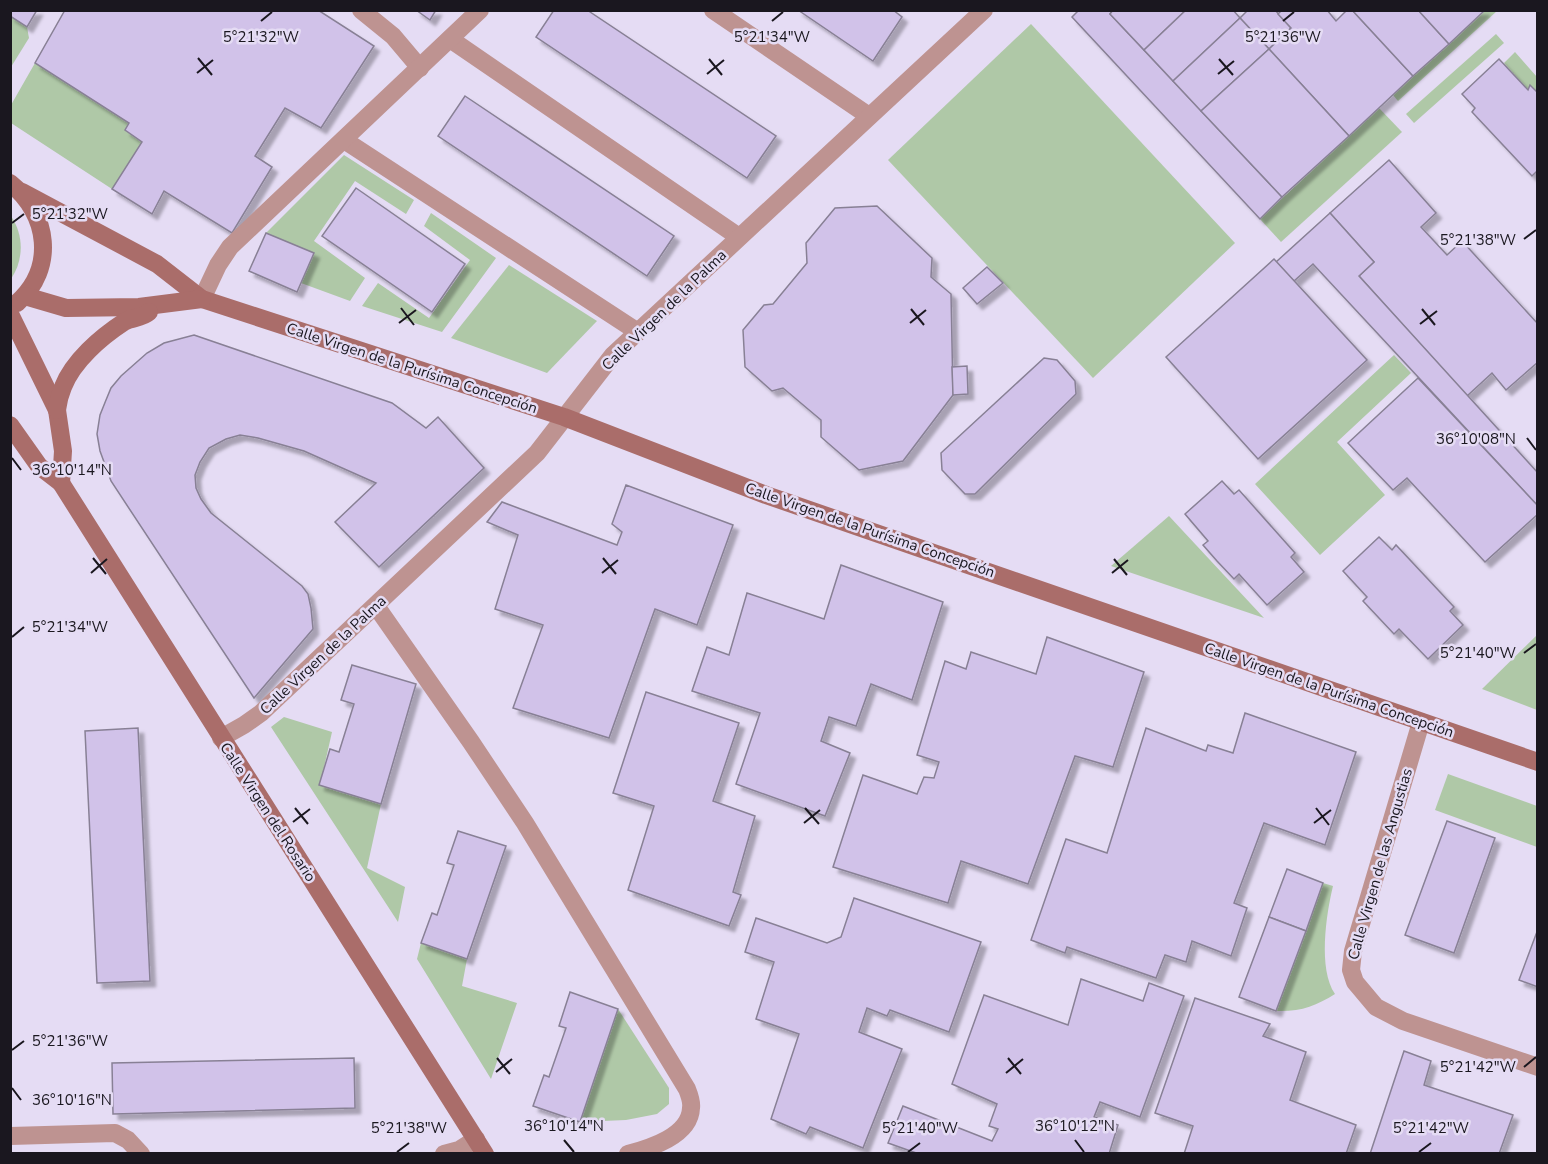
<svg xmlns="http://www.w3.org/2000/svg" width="1548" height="1164" viewBox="0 0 1548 1164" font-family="'Nunito Sans',sans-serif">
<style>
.green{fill:#afc8a7}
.building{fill:#d1c2e9;stroke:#888095;stroke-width:1.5;filter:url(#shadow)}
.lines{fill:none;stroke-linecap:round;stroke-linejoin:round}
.lane{stroke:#be9391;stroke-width:18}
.street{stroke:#be9391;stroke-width:18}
.secondary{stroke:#aa6d6a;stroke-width:18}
.ticks{fill:none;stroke:#1a171f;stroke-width:2}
.labels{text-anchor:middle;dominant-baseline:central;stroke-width:5;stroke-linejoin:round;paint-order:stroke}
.street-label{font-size:15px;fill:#1a171f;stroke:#e5dcf4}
.ticks-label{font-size:15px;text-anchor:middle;fill:#1a171f;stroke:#e5dcf4;stroke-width:5;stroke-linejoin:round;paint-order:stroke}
</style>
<defs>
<filter id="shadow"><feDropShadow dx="5.5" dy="5.5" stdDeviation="1.5" flood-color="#0004"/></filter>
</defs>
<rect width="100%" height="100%" fill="#e5dcf4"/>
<g class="green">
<path d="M1485 11H1497L1398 101 1393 95Z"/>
<path d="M11 16 27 27 29 38 11 67Z"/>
<path d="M1031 24 1235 243 1093 378 888 160Z"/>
<path d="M1496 34 1504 43 1414 123 1406 114Z"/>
<path d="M1515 52 1537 77V93L1530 86 1528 90 1504 63Z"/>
<path d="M35 63 129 123 126 131 142 142 112 189 11 123V105Z"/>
<path d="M1379 108 1402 132 1281 242 1260 219Z"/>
<path d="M344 155 414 200 406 214 355 181 314 241 365 278 350 301 301 283 314 253 266 233Z"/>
<path d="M431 213 496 258 442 332 362 306 378 283 429 318 470 260 424 226Z"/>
<path d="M11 216C24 235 24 260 11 279Z"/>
<path d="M509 265 597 321 547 373 451 338Z"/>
<path d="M1394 355 1411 373 1337 442 1385 495 1320 555 1255 484Z"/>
<path d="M1169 516 1264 618 1111 566Z"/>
<path d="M1537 635V710L1482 689Z"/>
<path d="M284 717 332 732 320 785 381 804 367 868 405 887 398 922 271 727Z"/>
<path d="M1448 774 1537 806V847L1435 810Z"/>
<path d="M1323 883 1333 886C1326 915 1318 969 1335 994 1316 1006 1300 1012 1276 1011Z"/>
<path d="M421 943 467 959 462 986 517 1003 491 1079 417 959Z"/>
<path d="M618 1009 669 1088V1104L657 1114 626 1120 580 1122Z"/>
</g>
<g class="building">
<path d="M10 10H37L27 27 10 16Z"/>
<path d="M65 10H318L374 46 321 128 285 108 255 156 272 167 232 233 164 191 152 214 112 189 142 142 125 130 129 123 35 63Z"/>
<path d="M416 10H436L430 20Z"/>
<path d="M554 10H587L776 136 747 178 536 37Z"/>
<path d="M798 10H893L902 17 873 61Z"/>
<path d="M1079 10H1113L1110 14 1282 197 1260 219 1072 17Z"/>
<path d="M1113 10H1186L1144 50 1110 14Z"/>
<path d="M1186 10H1233L1240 18 1173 81 1144 50Z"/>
<path d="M1248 10H1275L1291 28 1269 49 1240 18Z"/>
<path d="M1282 10H1327L1336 21 1347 10H1352L1413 76 1349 136 1269 49 1291 28 1278 14Z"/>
<path d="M1352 10H1418L1449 44 1413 76Z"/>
<path d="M1418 10H1483L1484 11 1449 44Z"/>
<path d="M1240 18 1269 49 1201 111 1173 81Z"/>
<path d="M1269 49 1349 136 1282 197 1201 111Z"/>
<path d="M1499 59 1528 90 1530 85 1538 93V174L1536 172 1532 176 1472 112 1475 108 1462 94Z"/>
<path d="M465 96 674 236 647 276 438 136Z"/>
<path d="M1389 160 1436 213 1421 227 1447 255 1462 241 1538 324V362L1506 390 1492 373 1467 396 1359 276 1374 262 1330 213Z"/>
<path d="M356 188 465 264 432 312 322 236Z"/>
<path d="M877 206 932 258 931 277 951 294 953 395 903 461 859 470 821 437V420L783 388 772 391 745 367 743 330 764 305 773 304 807 263 806 243 835 208Z"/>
<path d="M1330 213 1374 262 1359 276 1538 473V506L1313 264 1294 281 1276 262Z"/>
<path d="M266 233 314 253 297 292 249 271Z"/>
<path d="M1274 259 1367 360 1258 459 1166 357Z"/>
<path d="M987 267 1003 283 977 304 963 288Z"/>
<path d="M194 335 392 403 426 428 438 417 484 468 379 567 335 522 376 483 304 451 258 438 240 435 226 439 209 448 200 462 195 475 196 488 201 499 211 513 302 586 308 594 311 608 313 629 254 698 111 481 100 451 97 434 100 415 106 400 111 388 121 376 147 353 164 343Z"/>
<path d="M1044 358 1057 360 1075 381 1076 394 975 494H965L942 470 941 453Z"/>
<path d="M967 366 968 394 953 395 952 367Z"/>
<path d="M1418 378 1538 506V514L1485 562 1407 478 1393 490 1348 443Z"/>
<path d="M1222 481 1234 494 1239 490 1295 553 1291 557 1304 572 1267 605 1239 574 1234 579 1217 561 1203 545 1208 541 1185 514Z"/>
<path d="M626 485 733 525 697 625 655 609 609 738 513 708 543 625 495 609 518 535 487 522 502 502 617 545 622 532 612 524Z"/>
<path d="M1379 537 1392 550 1396 545 1454 607 1450 611 1463 625 1428 659 1399 629 1394 634 1363 601 1367 597 1343 571Z"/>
<path d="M841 565 943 602 912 700 871 684 856 726 829 717 821 741 850 753 825 816 736 784 760 713 692 691 707 647 729 655 747 593 824 619Z"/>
<path d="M1047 637 1144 672 1113 767 1075 756 1028 884 961 861 948 903 833 867 863 775 917 794 924 777 934 778 939 762 917 755 945 661 966 669 971 652 1036 674Z"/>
<path d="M352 665 416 684 381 804 319 785 330 749 339 752 354 704 341 700Z"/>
<path d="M646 692 739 723 713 801 755 816 733 892 741 895 729 926 628 890 654 806 613 793Z"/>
<path d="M1245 713 1356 752 1325 845 1264 823 1234 903 1247 908 1231 956 1192 941 1186 962 1165 955 1156 978 1067 947 1065 953 1031 940 1066 839 1107 853 1146 728 1206 751 1208 745 1233 753Z"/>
<path d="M138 728 150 981 97 983 85 731Z"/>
<path d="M1447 821 1495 838 1454 953 1405 935Z"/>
<path d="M458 831 506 846 467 959 421 943 432 913 437 915 454 865 447 863Z"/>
<path d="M1287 869 1323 883 1306 931 1269 917Z"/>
<path d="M854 898 981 942 949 1032 890 1010 887 1016 867 1008 859 1032 902 1049 863 1148 810 1127 806 1134 771 1119 799 1034 756 1019 774 962 745 952 756 918 827 943 841 937Z"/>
<path d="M1269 917 1306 931 1276 1011 1239 997Z"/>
<path d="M1538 929V987L1519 980Z"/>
<path d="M1081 979 1143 1001 1149 983 1184 996 1140 1117 1100 1102 1094 1117 1118 1125 1109 1154H919L888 1143 903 1106 992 1141 998 1129 989 1126 997 1104 952 1084 984 995 1068 1025Z"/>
<path d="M570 992 618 1009 580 1122 533 1106 544 1075 549 1077 566 1028 559 1026Z"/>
<path d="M1195 998 1270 1024 1263 1036 1306 1052 1290 1100 1356 1125 1346 1154H1184L1193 1126 1155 1113Z"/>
<path d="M1404 1051 1431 1061 1424 1085 1513 1115 1499 1154H1370Z"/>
<path d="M354 1058 355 1108 113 1114 112 1063Z"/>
</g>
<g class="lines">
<path class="lane" d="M361 10 393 36 420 68"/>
<g class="street">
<path d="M713 10 869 116"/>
<path d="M450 39 739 237"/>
<path d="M344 140 638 332"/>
<path d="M202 299 218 265 230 247 480 10"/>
<path d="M376 606 471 742 525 823 687 1089C689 1094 692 1102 691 1108 690 1136 650 1148 628 1154"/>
<path d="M1421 722 1353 951 1351 970 1355 982 1376 1007 1403 1021 1538 1067"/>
<path d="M221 738 244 725 261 713 537 453 613 355 984 10"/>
<path d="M10 1136 115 1133 128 1140 141 1154"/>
<path d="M444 1154 459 1150 476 1139"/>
</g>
<g class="secondary">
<path d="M10 183C49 214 56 268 17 303"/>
<path d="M22 192 157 264 202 299 564 417 766 495 1538 762"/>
<path d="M25 296 66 308 139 307 202 299"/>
<path d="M10 314 57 410 63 451 61 483"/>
<path d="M57 410C58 402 60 394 63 387 73 361 101 337 124 322 132 317 141 319 149 312"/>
<path d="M10 425 39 466 61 483 485 1154"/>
</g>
</g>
<path class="ticks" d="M261 21 272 12M772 21 783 12M1283 21 1294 12M198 58 212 75M709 59 722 75M1219 59 1233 75M197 73 213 60M707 74 724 60M1218 74 1234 61M12 223 24 214M1524 239 1536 230M401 308 414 325M911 309 924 325M1422 309 1435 325M399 323 416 310M910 323 926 310M1420 324 1437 311M1527 438 1536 450M12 458 21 470M93 558 106 574M603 558 616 574M1114 559 1127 575M91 573 107 559M602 573 618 560M1112 573 1128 560M12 637 24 627M1524 653 1536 644M295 808 308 824M805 808 819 824M1316 808 1329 825M293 822 310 809M804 823 820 810M1314 823 1331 810M12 1050 24 1041M497 1058 510 1074M1008 1058 1021 1074M1524 1067 1536 1057M496 1072 512 1059M1006 1073 1023 1059M12 1088 21 1100M564 1140 574 1152M1075 1140 1084 1152M397 1152 409 1143M908 1152 920 1143M1419 1152 1431 1143"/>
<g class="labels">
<g class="street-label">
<text transform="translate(664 310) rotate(-44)">Calle Virgen de la Palma</text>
<text transform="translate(412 368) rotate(18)">Calle Virgen de la Purísima Concepción</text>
<text transform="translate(870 530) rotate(19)">Calle Virgen de la Purísima Concepción</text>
<text transform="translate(323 655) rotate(-43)">Calle Virgen de la Palma</text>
<text transform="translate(1329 690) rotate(19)">Calle Virgen de la Purísima Concepción</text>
<text transform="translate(268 812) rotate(57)">Calle Virgen del Rosario</text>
<text transform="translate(1380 864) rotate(-74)">Calle Virgen de las Angustias</text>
</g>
</g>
<g class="ticks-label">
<text x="261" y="42">5°21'32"W</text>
<text x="772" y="42">5°21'34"W</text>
<text x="1283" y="42">5°21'36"W</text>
<text x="70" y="219">5°21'32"W</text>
<text x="1478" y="245">5°21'38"W</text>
<text x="1476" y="444">36°10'08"N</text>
<text x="72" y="475">36°10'14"N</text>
<text x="70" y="632">5°21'34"W</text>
<text x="1478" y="658">5°21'40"W</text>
<text x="70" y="1046">5°21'36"W</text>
<text x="1478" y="1072">5°21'42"W</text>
<text x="72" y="1105">36°10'16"N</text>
<text x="564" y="1131">36°10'14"N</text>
<text x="1075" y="1131">36°10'12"N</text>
<text x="409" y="1133">5°21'38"W</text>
<text x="920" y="1133">5°21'40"W</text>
<text x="1431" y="1133">5°21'42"W</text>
</g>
<rect width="1548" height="1164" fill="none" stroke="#1a171f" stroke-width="24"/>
</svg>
